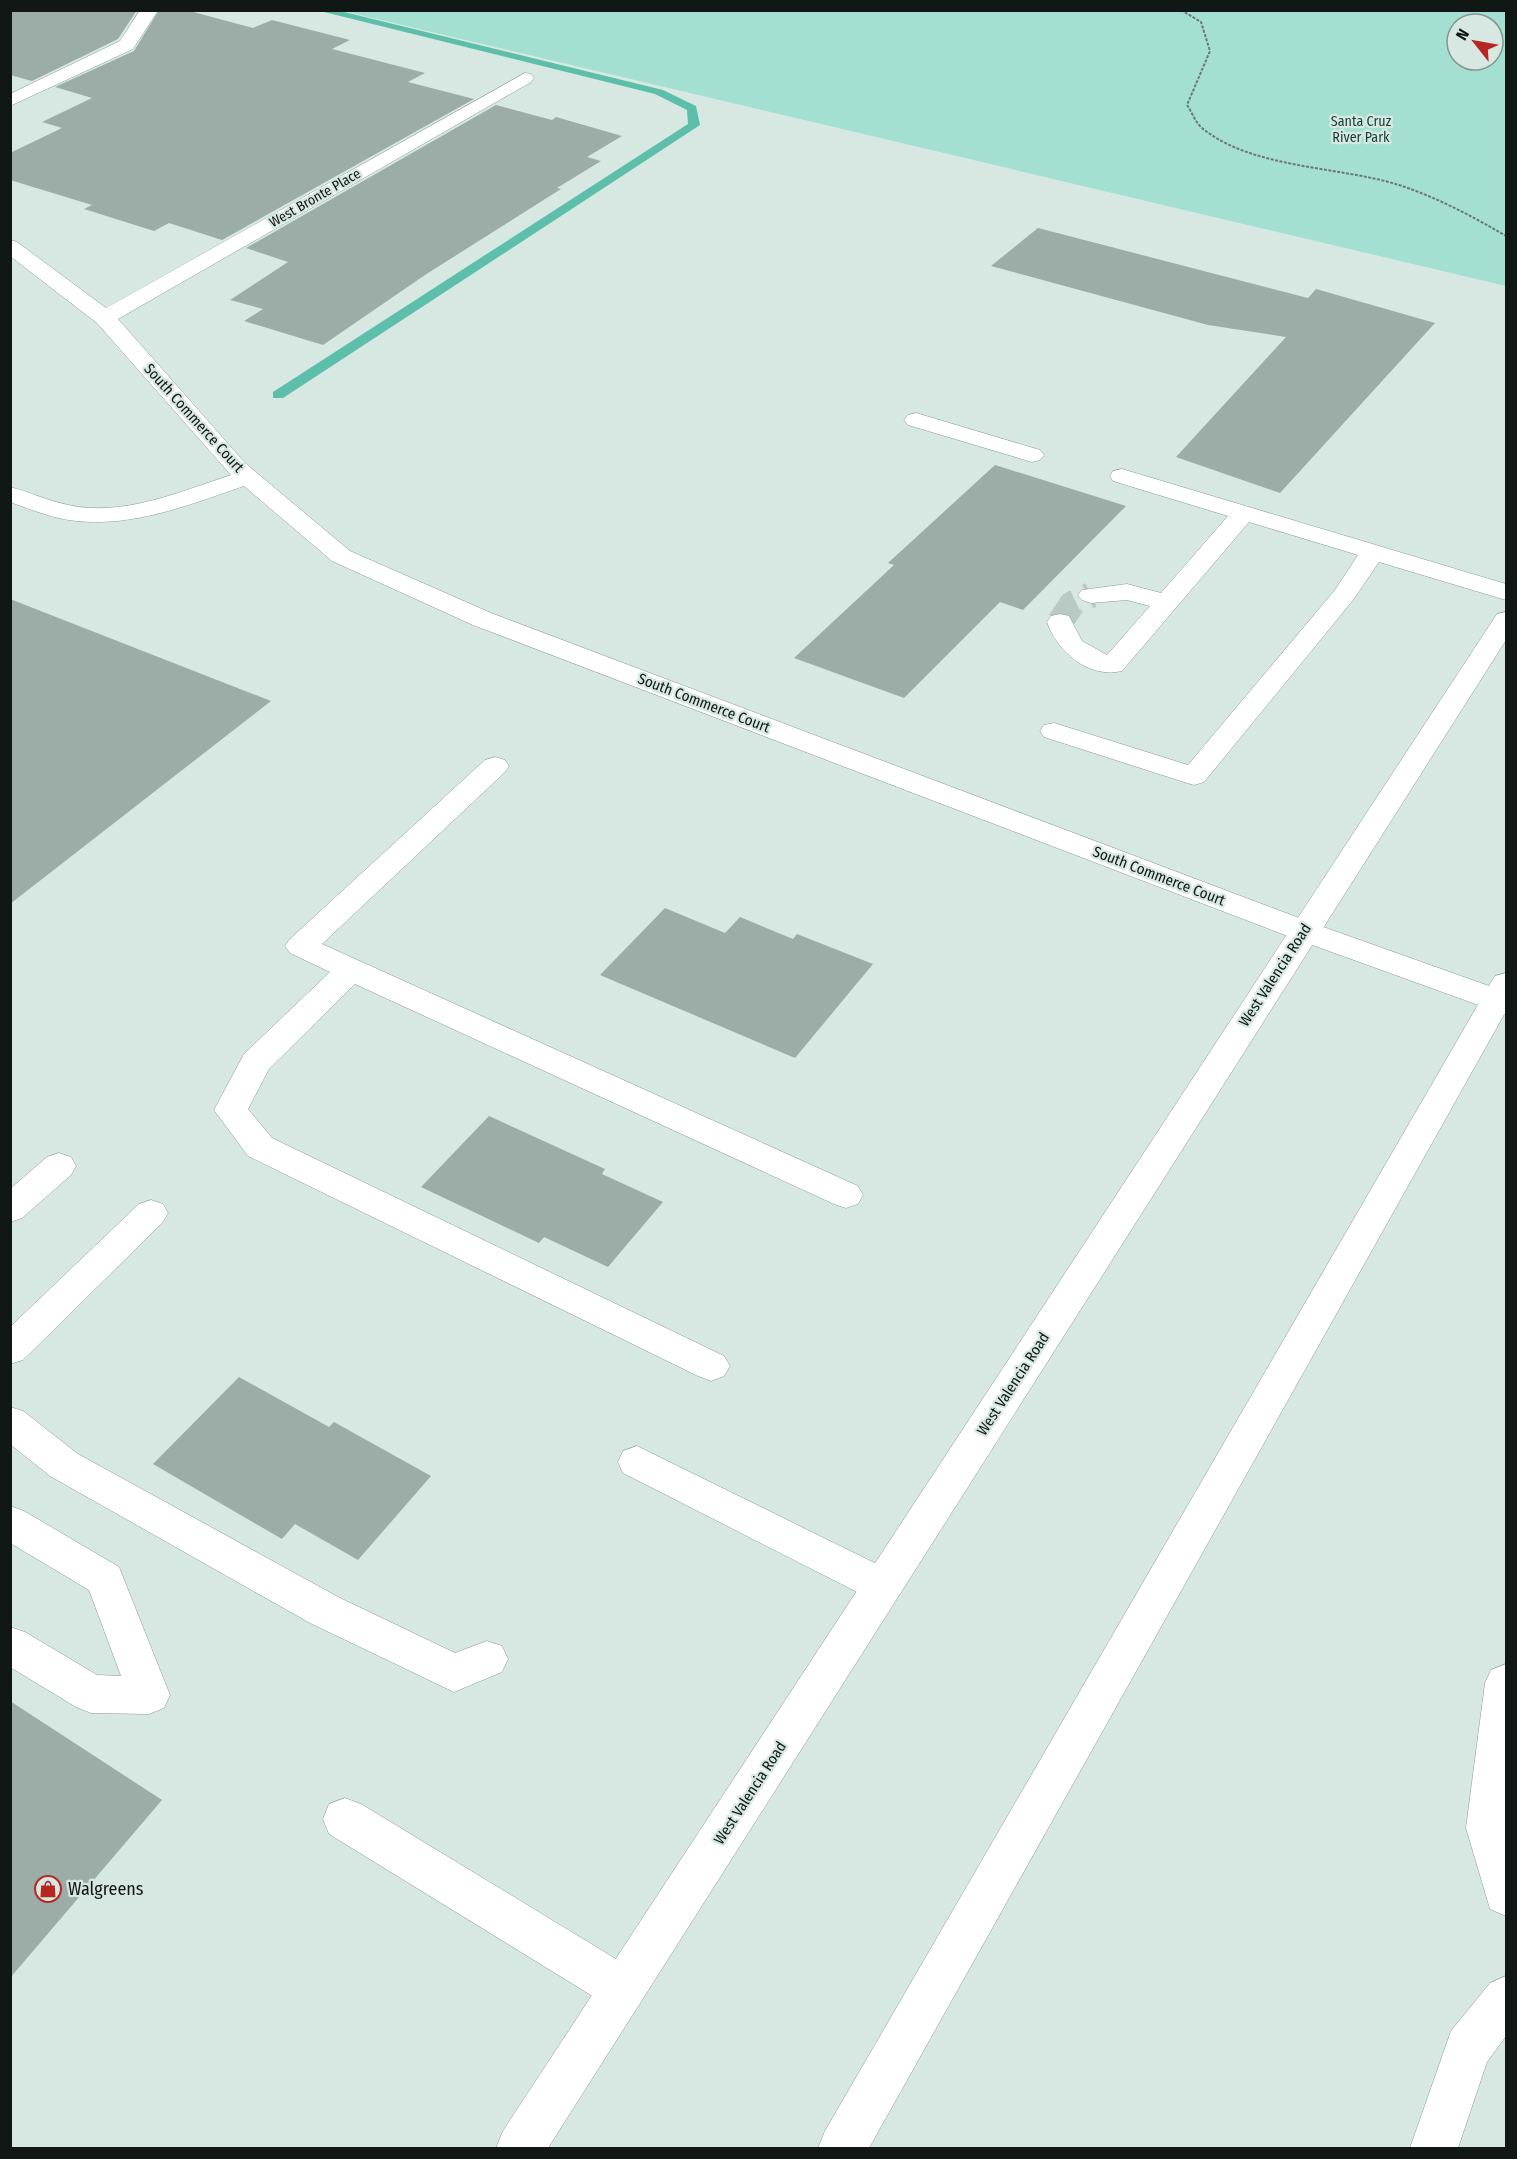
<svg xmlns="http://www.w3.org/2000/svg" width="1517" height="2159" viewBox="0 0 1517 2159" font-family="'Fira Sans Condensed',sans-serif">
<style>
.green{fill:#a3e0d1;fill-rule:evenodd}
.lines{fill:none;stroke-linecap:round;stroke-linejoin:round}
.stream{fill:#5dbfaa;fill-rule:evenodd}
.building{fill:#9cada8}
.minor-tunnel{stroke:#b9c9c4;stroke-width:26;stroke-dasharray:26 13;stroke-linecap:butt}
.minor-casing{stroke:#8a9a96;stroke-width:1}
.major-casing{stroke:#8a9a96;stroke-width:1}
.path{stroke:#6d7874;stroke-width:2;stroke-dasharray:3 1.5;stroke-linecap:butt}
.minor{fill:#fff;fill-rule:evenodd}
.major{fill:#fff;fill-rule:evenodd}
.labels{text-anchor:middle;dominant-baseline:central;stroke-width:4.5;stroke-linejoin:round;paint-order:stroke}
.far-park-label{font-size:14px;fill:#123f36;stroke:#d7e8e3}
.far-street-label{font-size:14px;fill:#111715;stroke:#d7e8e3}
.street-label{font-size:15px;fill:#111715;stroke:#d7e8e3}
.near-poi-label{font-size:18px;fill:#111715;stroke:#d7e8e3;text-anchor:start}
</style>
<rect width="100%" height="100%" fill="#d7e8e3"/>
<path class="green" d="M343 11H1506V286ZM1457 24H1493V60H1457Z"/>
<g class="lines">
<path class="stream" d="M316 10H336L663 90 696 106 700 125 283 398H273V392L688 124 687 110 655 94Z"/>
</g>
<g class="building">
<path d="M10 10H137L118 39 32 81 10 75Z"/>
<path d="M159 10H186L253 28 272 20 350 40 332 49 425 73 408 82 474 99 222 240 169 223 154 231 84 209 92 205 10 180V153L62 128 42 122 92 98 55 87 134 51Z"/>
<path d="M496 105 552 120 556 117 622 136 587 157 601 161 557 188 561 189 425 275 323 345 244 321 263 309 230 300 288 262 246 248Z"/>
<path d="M1038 228 1308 298 1316 289 1435 323 1280 493 1176 457 1286 337 1208 325 991 266Z"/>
<path d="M995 465 1126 506 1023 610 1000 602 904 698 794 658 894 565 888 563Z"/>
<path d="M10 599 271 701 10 904Z"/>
<path d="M665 908 725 933 740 917 793 939 797 934 873 964 795 1058 600 975Z"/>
<path d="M489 1116 605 1169 602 1174 663 1202 608 1267 544 1237 539 1243 421 1187Z"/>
<path d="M239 1377 329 1427 334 1422 431 1476 358 1560 295 1524 282 1539 153 1464Z"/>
<path d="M10 1701 162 1800 10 1978Z"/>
</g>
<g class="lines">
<path class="minor-tunnel" d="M1060 622 1072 604 1091 595"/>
<defs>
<g id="minor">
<path d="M140 10 157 12 133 49 10 106V94L120 41Z"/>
<path d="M525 73 531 74 534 78 531 82 118 319 245 463 350 551 491 613 1315 924 1506 992V1015L1293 938 473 625 332 561 244 486C191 504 135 527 77 521 54 519 32 510 10 502V487C30 492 48 501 68 505 123 517 179 492 231 475L97 323 10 256V240L17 242 106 308Z"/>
<path d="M916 413 1040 450 1044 455 1040 460 1032 462 908 425 904 420 908 415Z"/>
<path d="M1122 469 1506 584V600L1379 562 1353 600 1204 782 1194 785 1184 782 1044 737 1040 731 1044 725 1054 723 1188 765 1335 590 1358 555 1249 522 1122 671C1088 679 1057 651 1047 622L1051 616 1060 614 1069 616 1082 641 1107 655 1150 606 1127 600 1091 603 1082 600 1078 595 1082 590 1127 584 1161 593 1228 516 1113 481 1110 476 1113 471Z"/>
<path d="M495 757 505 760 509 766 505 772 322 944 858 1186 863 1195 858 1204 846 1208 834 1204 355 984 269 1069 248 1109 272 1138 724 1356 730 1366 724 1376 711 1381 698 1376 248 1156 214 1110 244 1054 330 972 290 953 285 946 290 939 485 760Z"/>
<path d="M59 1153 71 1157 76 1166 71 1175 22 1218 10 1222V1189L47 1157Z"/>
<path d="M151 1200 163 1204 168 1213 163 1222 23 1360 10 1364V1327L139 1204Z"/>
<path d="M10 1407 23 1411 78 1454 338 1597 455 1653 487 1641 502 1646 508 1659 502 1672 454 1692 310 1623 50 1476 10 1444Z"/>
<path d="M637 1446 897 1574 903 1586 897 1598 883 1604 869 1598 623 1473 618 1462 623 1451Z"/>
<path d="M10 1506 24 1511 119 1567 170 1695 164 1708 149 1714 91 1713 76 1707 10 1667V1627L25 1632 97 1675 121 1676 89 1590 10 1543Z"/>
<path d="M1506 1664V1916L1490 1909 1466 1828 1485 1683 1491 1670Z"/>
<path d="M345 1798 361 1804 639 1973 646 1989 639 2005 623 2012 607 2005 329 1834 323 1819 329 1804Z"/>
<path d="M1506 1976V2036L1487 2062 1458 2148H1410L1451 2031 1490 1983Z"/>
</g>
<g id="major">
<path d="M1506 612V640L548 2148H496L503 2131 1493 620 1497 614Z"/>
<path d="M1506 973V1011L869 2148H818L825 2131 1490 984 1495 976Z"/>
</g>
</defs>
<use href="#minor" class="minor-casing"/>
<use href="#major" class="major-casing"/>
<path class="path" d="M1181 10 1201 22 1210 51 1187 105C1192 112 1195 122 1202 128 1252 169 1339 166 1399 185 1436 197 1472 216 1506 236"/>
<use href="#minor" class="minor"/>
<use href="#major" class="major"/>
</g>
<defs>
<symbol id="shop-ring" viewBox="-11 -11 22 22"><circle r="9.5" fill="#d7e8e3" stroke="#b62722" stroke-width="1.5"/><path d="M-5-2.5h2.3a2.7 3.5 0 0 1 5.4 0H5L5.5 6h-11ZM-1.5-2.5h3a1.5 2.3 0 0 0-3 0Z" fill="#b62722"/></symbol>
</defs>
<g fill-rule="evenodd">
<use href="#shop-ring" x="33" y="1874" width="30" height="30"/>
</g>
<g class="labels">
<g class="far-park-label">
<text x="1361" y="121">Santa Cruz<tspan x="1361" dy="16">River Park</tspan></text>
</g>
<g class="far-street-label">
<text transform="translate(315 198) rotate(-30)">West Bronte Place</text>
</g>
<g class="street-label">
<text transform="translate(194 418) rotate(48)">South Commerce Court</text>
<text transform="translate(704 703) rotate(21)">South Commerce Court</text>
<text transform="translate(1159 876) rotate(21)">South Commerce Court</text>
<text transform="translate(1275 975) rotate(-57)">West Valencia Road</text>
<text transform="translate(1013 1384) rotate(-57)">West Valencia Road</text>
<text transform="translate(750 1793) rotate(-57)">West Valencia Road</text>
</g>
<g class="near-poi-label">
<text x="68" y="1889">Walgreens</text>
</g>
</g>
<rect width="1517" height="2159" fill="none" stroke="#111715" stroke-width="24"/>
<g transform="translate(1475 42) rotate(301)"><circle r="28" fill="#d7e8e3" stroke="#889491" stroke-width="1.5"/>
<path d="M0-4.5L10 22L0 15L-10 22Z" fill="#b62722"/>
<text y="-9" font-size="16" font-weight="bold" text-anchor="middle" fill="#111715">N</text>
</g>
</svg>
